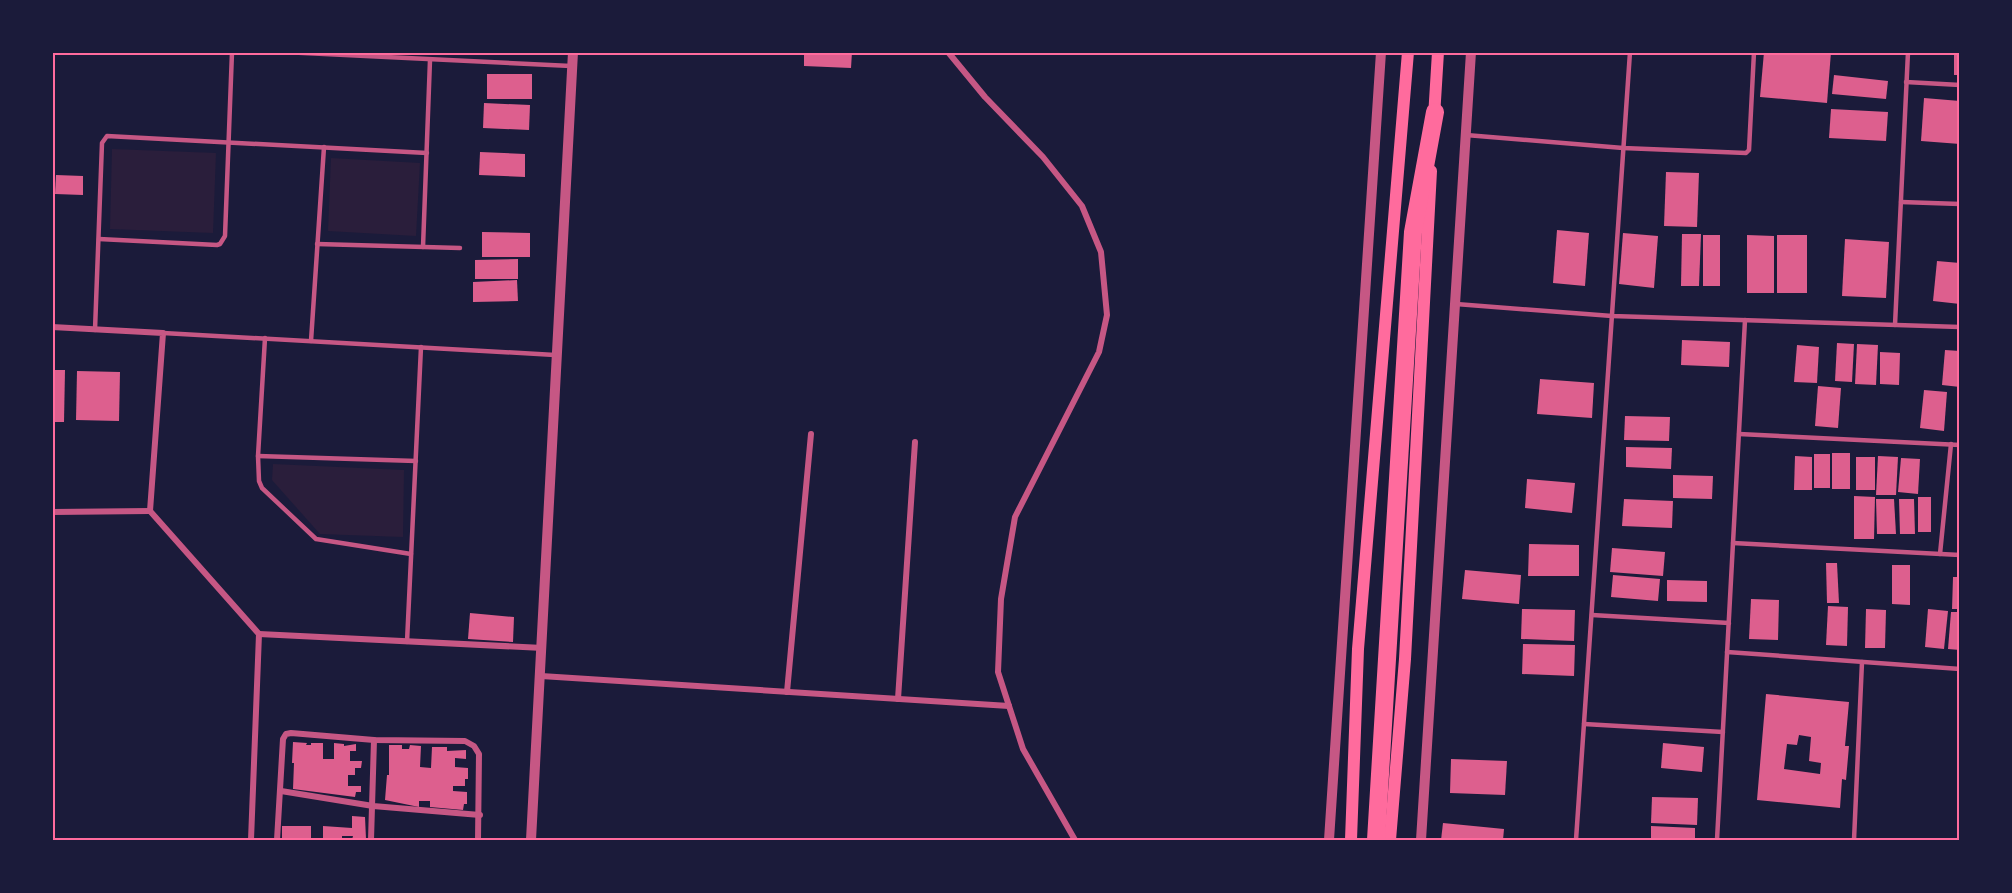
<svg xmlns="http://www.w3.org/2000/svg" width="2012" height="893" viewBox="0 0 2012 893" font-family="'Public Sans',sans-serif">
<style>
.green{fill:#2a1e3b}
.building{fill:#dd5f8e;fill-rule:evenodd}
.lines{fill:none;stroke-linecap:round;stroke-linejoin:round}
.service{stroke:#c65784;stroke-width:4.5}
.minor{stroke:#c65784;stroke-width:6}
.tertiary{stroke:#c65784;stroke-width:10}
.secondary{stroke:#ff6b9d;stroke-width:12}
.motorway{stroke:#ff6b9d;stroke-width:18}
.neatline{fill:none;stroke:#ff6b9d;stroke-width:2}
</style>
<rect width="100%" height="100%" fill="#1b1b3a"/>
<g class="green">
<path d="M112 149 216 153 213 233 110 229Z"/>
<path d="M331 158 420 163 416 236 328 231Z"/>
<path d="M273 464 404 470 403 537 320 534 272 480Z"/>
</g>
<g class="building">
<path d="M804 52H852L851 68 804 66Z"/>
<path d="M1764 52H1831L1827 103 1760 97Z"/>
<rect x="1954" y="52" width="6" height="23"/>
<rect x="487" y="74" width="45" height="25"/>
<path d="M1834 75 1888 81 1886 99 1832 94Z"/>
<path d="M1924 98 1960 101V144L1921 141Z"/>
<path d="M484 103 530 105 529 130 483 128Z"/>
<path d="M1831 109 1888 112 1886 141 1829 138Z"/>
<path d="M480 152 525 154V177L479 175Z"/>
<path d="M1666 172 1699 173 1697 227 1664 226Z"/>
<path d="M56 175 83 176V195L55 194Z"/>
<path d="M1557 230 1589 233 1585 286 1553 283Z"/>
<path d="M482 232 530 233V257H482Z"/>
<path d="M1623 233 1658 236 1654 288 1619 284Z"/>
<path d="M1682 234H1701L1699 286H1681Z"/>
<rect x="1703" y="235" width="17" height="51"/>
<path d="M1747 235 1774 236V293H1747Z"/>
<rect x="1777" y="235" width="30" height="58"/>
<path d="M1845 239 1889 242 1886 298 1842 296Z"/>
<path d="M518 259V279H475V260Z"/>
<path d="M1937 261 1960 263V304L1933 301Z"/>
<path d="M517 280 518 301 473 302V282Z"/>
<path d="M1682 340 1730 342 1729 367 1681 365Z"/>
<path d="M1837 343 1854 344 1852 382 1835 381Z"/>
<path d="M1857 344 1878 345 1876 385 1855 384Z"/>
<path d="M1797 345 1819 347 1817 383 1794 382Z"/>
<path d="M1945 350 1960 351V387L1942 385Z"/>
<path d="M1880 352 1900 353 1899 385 1880 384Z"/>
<path d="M52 370H65L64 422H52Z"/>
<path d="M77 371 120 372 119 421 76 420Z"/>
<path d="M1540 379 1594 383 1592 418 1537 414Z"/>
<path d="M1818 386 1841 388 1838 428 1815 426Z"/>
<path d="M1924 390 1947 392 1944 431 1920 428Z"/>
<path d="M1625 416 1670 417 1669 441 1624 440Z"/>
<path d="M1626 447 1672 448 1671 469 1626 467Z"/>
<rect x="1832" y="453" width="18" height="36"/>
<rect x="1814" y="454" width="16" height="34"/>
<path d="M1795 456 1812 457V490H1794Z"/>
<path d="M1878 456 1898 457 1896 495H1876Z"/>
<rect x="1856" y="457" width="19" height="33"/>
<path d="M1901 458 1920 459 1918 494 1898 492Z"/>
<path d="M1673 475 1713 476 1712 499 1673 498Z"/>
<path d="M1527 479 1575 483 1572 513 1525 508Z"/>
<path d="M1854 496 1875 497 1874 539H1854Z"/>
<rect x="1918" y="497" width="13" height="35"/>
<path d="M1624 499 1673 501 1672 528 1622 526Z"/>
<path d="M1876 499H1894L1896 534H1877Z"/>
<path d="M1899 499H1914L1915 534H1900Z"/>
<path d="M1529 544 1579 545V576H1528Z"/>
<path d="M1612 548 1665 552 1663 576 1610 572Z"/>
<path d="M1826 563H1837L1839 603H1827Z"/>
<path d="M1892 565H1910V605L1892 604Z"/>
<path d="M1465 570 1521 575 1519 604 1462 599Z"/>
<path d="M1613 575 1660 579 1658 601 1611 597Z"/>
<path d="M1953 577H1960V609H1952Z"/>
<path d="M1667 580 1707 581V602L1667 601Z"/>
<path d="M1751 599 1779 600 1778 640 1749 639Z"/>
<path d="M1828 606 1848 607 1847 646 1826 645Z"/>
<path d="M1522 609 1575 610 1574 641 1521 639Z"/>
<path d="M1866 609 1886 610 1885 648H1865Z"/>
<path d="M1928 609 1948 611 1944 649 1925 647Z"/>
<path d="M1951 612H1960V650L1948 649Z"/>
<path d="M470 613 514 617 513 642 468 639Z"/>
<path d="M1523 644 1575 645 1574 676 1522 674Z"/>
<path d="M1766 694 1849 702 1845 746H1849L1846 780 1842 779 1840 808 1757 800ZM1799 735 1811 737 1809 761 1821 763 1820 774 1784 769 1787 744 1797 745Z"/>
<path d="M293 742 307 743 306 745H311V743H323V759H334V743L344 744V746L356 744V751H350V761H362L361 768H355V775H348V786H361V792H356L355 797 293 789 294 763H292Z"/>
<path d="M1663 743 1704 747 1702 772 1661 768Z"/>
<path d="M389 745H402V749H409L410 745 421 746 420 767 431 768 432 747H447V751L466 750V759L455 758V767L468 768V779H465V786H453V791L467 792V804H464L463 810 430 807V801H419V807L385 800 387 775H389Z"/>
<path d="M1451 759 1507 761 1505 795 1450 793Z"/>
<path d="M1652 797 1698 798 1697 825 1651 823Z"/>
<path d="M352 816 365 817 366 839 352 840 353 836H342V840H323V826L352 828Z"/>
<path d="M1443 823 1504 829 1503 840H1441Z"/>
<rect x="282" y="826" width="29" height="14"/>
<path d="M1651 826 1695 828V840H1651Z"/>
</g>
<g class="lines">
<g class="service">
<path d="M283 52 571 66"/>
<path d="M1906 82 1960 85"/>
<path d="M1466 135 1623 148 1746 153 1749 150 1754 52"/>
<path d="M1901 202 1960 204"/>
<path d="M99 239 217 245 220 244 225 236 232 52"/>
<path d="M317 244 460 248"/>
<path d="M423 247 430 60"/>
<path d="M1456 304 1612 316 1960 327"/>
<path d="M1895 325 1908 52"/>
<path d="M95 330 102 143 107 136 427 153"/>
<path d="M163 333 555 355"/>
<path d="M265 338 258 456 259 481 262 488 316 539 411 554"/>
<path d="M311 341 324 147"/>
<path d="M1739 434 1960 445"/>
<path d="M258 456 416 461"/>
<path d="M1733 543 1960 555"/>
<path d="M1940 554 1951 444"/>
<path d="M1592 615 1729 623"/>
<path d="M407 642 421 347"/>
<path d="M1727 652 1960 669"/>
<path d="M1584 724 1723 732"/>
<path d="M1576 840 1630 52"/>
<path d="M1717 840 1745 320"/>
<path d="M1854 840 1862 662"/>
</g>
<g class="minor">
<path d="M948 52 985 97 1043 157 1082 206 1101 252 1107 315 1099 352 1015 517 1001 599 998 672 1023 749 1075 840"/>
<path d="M52 327 163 333 150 511 259 634 251 840"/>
<path d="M52 512 150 511"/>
<path d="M259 634 543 648"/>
<path d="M541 676 1009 706"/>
<path d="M787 692 811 434"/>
<path d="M898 699 915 442"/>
<path d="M281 791 373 806 480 815"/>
<path d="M277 840 283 739 286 734 291 733 374 740 465 741 474 746 479 754 478 840"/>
<path d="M371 840 374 740"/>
</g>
<g class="tertiary">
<path d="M531 840 573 52"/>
<path d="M1329 840 1381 52"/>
<path d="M1421 840 1471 52"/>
</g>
<g class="secondary">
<path d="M1434 117 1438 52"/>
<path d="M1351 840 1358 649 1408 52"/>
<path d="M1390 840 1405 659 1431 171"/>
</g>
<path class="motorway" d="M1376 840 1413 232 1435 112"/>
</g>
<rect width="2012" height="893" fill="none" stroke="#1b1b3a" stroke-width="108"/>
<rect x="54" y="54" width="1904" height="785" class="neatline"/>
</svg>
